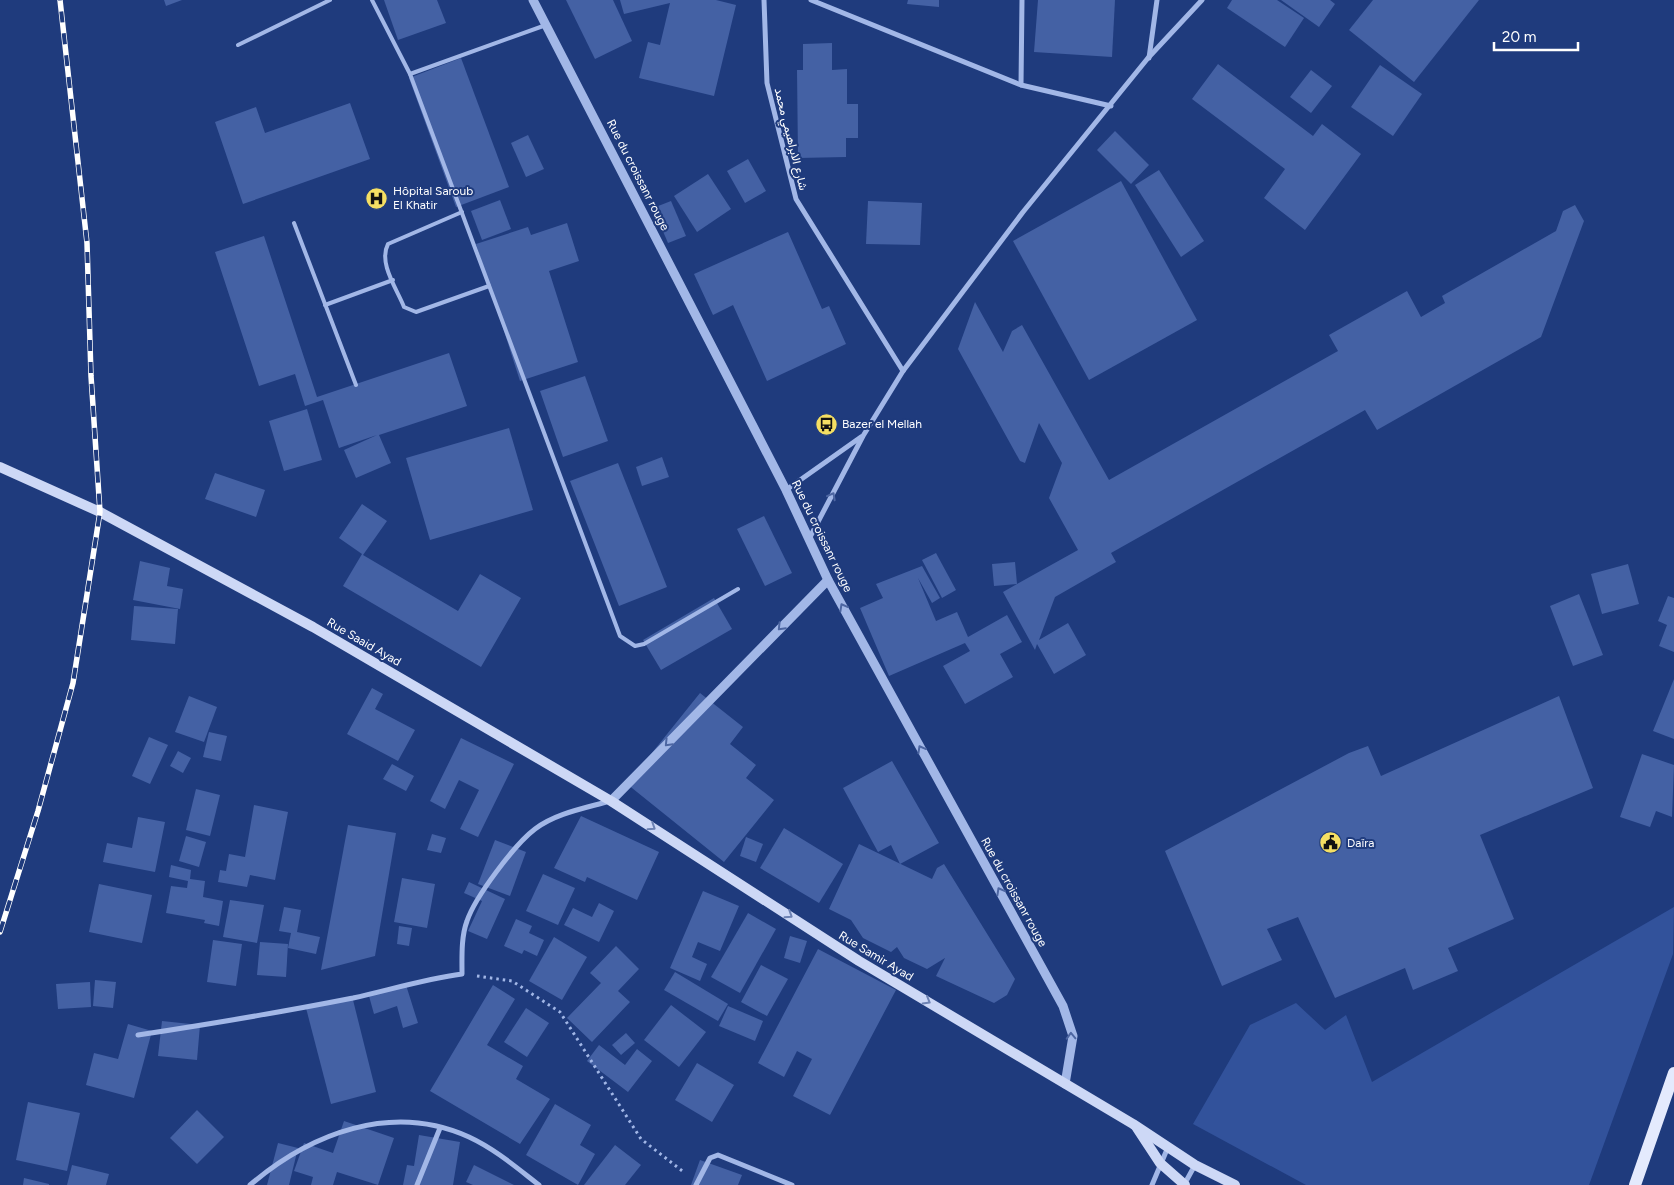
<svg xmlns="http://www.w3.org/2000/svg" width="1674" height="1185" viewBox="0 0 1674 1185" font-family="Figtree,Vazirmatn,sans-serif">
<style>
.green{fill:#32529b}
.building{fill:#4461a4}
.lines{fill:none;stroke-linecap:round;stroke-linejoin:round}
.path{stroke:#a2b7e7;stroke-width:3;stroke-dasharray:2.5 4;stroke-linecap:butt}
.service{stroke:#a2b7e7;stroke-width:4}
.minor{stroke:#a2b7e7;stroke-width:5}
.tertiary{stroke:#a2b7e7;stroke-width:9}
.secondary{stroke:#cdd8f6;stroke-width:10}
.primary{stroke:#e4eafd;stroke-width:12}
.rail-casing{stroke:#fff;stroke-width:5.5}
.rail{stroke:#1f3b7d;stroke-width:4;stroke-dasharray:11;stroke-linecap:butt}
.oneway{stroke:#4d66a2}
.oneway2{stroke:#6d82b3}
.labels{text-anchor:middle;dominant-baseline:central;stroke-width:4;stroke-linejoin:round;paint-order:stroke}
.street-label{font-size:12px;fill:#fff;stroke:#1f3b7d}
.poi-label{font-size:12px;fill:#fff;stroke:#1f3b7d;text-anchor:start}
</style>
<rect width="100%" height="100%" fill="#1f3b7d"/>
<path class="green" d="M1674 907 1673 954 1589 1185H1306L1193 1124 1250 1025 1296 1003 1325 1030 1346 1015 1372 1082Z"/>
<g class="building">
<path d="M164 0H182L166 6Z"/>
<path d="M384 0H437L446 23 398 40Z"/>
<path d="M566 0H613L632 41 595 59Z"/>
<path d="M620 0H716L736 5 714 96 639 78 648 42 660 45 670 3 624 14Z"/>
<path d="M908 0H939V7L907 4Z"/>
<path d="M1038 0H1115L1112 57 1034 52Z"/>
<path d="M1232 0H1277L1304 18 1285 47 1227 8Z"/>
<path d="M1281 0H1330L1335 4 1319 27Z"/>
<path d="M1373 0H1479L1414 82 1349 30Z"/>
<path d="M832 43V70L847 69V104H858V138H846V157L798 158 797 70H803V44Z"/>
<path d="M461 58 509 187 456 207 409 78Z"/>
<path d="M1218 64 1313 136 1322 124 1361 154 1305 230 1264 198 1285 169 1192 99Z"/>
<path d="M1380 65 1422 94 1393 136 1351 107Z"/>
<path d="M1311 70 1332 86 1311 113 1290 97Z"/>
<path d="M350 103 370 159 243 204 215 122 256 107 265 133Z"/>
<path d="M1115 131 1149 165 1131 184 1097 150Z"/>
<path d="M528 135 544 169 526 177 511 143Z"/>
<path d="M748 159 766 191 745 203 727 171Z"/>
<path d="M1159 170 1204 241 1181 257 1135 185Z"/>
<path d="M708 174 731 209 697 232 674 196Z"/>
<path d="M1121 181 1197 320 1089 380 1013 241Z"/>
<path d="M500 200 511 229 482 240 471 211Z"/>
<path d="M671 201 686 236 668 243 653 208Z"/>
<path d="M868 201 922 203 920 245 866 244Z"/>
<path d="M1575 205 1584 221 1541 337 1377 430 1365 410 1111 553 1116 562 1055 597 1039 640 1068 623 1086 655 1054 674 1037 644 1035 650 1003 592 1017 584 994 586 992 564 1015 562 1017 584 1078 550 1049 498 1062 463 1039 423 1025 463 1020 461 958 349 975 302 1003 352 1012 331 1022 325 1109 480 1338 351 1329 335 1407 291 1421 317 1445 303 1442 296 1556 231 1563 211Z"/>
<path d="M567 223 579 261 549 271 578 362 520 381 476 244 528 227 531 235Z"/>
<path d="M788 232 822 309 829 306 846 344 767 381 733 305 713 315 694 274Z"/>
<path d="M264 236 317 397 449 353 467 406 379 435 391 463 356 478 344 450 377 435 339 448 323 400 305 406 295 374 259 386 215 252Z"/>
<path d="M585 376 608 441 563 457 540 391Z"/>
<path d="M307 409 322 460 284 471 269 421Z"/>
<path d="M509 428 533 510 430 540 406 458Z"/>
<path d="M662 457 669 477 642 486 636 467Z"/>
<path d="M618 463 667 587 619 606 570 481Z"/>
<path d="M215 473 265 490 256 517 205 499Z"/>
<path d="M362 504 387 521 363 555 458 611 480 574 521 598 481 667 343 586 362 554 339 538Z"/>
<path d="M764 516 792 573 765 586 737 529Z"/>
<path d="M936 553 956 590 942 598 922 560Z"/>
<path d="M140 561 170 568 167 586 183 589 180 609 133 600Z"/>
<path d="M1628 564 1639 604 1602 614 1591 574Z"/>
<path d="M922 566 940 598 932 603 918 578 936 621 957 612 968 637 1007 615 1022 642 1000 654 1013 677 965 704 943 666 970 651 965 643 889 676 860 608 883 598 876 584Z"/>
<path d="M1579 594 1603 655 1573 666 1550 606Z"/>
<path d="M1668 596 1674 598V652L1659 646 1667 625 1658 621Z"/>
<path d="M714 598 732 629 661 670 643 640Z"/>
<path d="M134 606 178 609 175 644 131 640Z"/>
<path d="M1674 679V739L1653 731Z"/>
<path d="M372 688 383 694 375 709 415 730 398 761 347 734Z"/>
<path d="M700 693 743 727 730 744 756 765 746 778 774 800 724 862 627 784Z"/>
<path d="M189 696 217 707 204 742 175 732Z"/>
<path d="M1559 696 1593 788 1480 835 1514 919 1448 948 1458 971 1413 990 1405 968 1335 998 1298 917 1267 929 1282 960 1222 986 1165 851 1349 753 1368 746 1381 776Z"/>
<path d="M209 732 227 736 221 761 203 757Z"/>
<path d="M149 737 168 745 150 784 132 776Z"/>
<path d="M461 738 514 764 478 837 460 829 479 790 459 780 445 809 430 801Z"/>
<path d="M178 751 191 758 183 773 170 766Z"/>
<path d="M1642 754 1674 765 1672 817 1656 811 1650 827 1620 817Z"/>
<path d="M892 761 939 843 900 864 891 845 878 852 843 788Z"/>
<path d="M392 764 414 776 406 791 383 779Z"/>
<path d="M196 789 220 795 210 836 186 830Z"/>
<path d="M254 805 288 812 275 880 250 875 247 887 218 882 220 870 226 871 229 854 245 857Z"/>
<path d="M581 816 659 852 637 900 587 877 585 882 554 868Z"/>
<path d="M138 817 165 822 155 872 103 862 107 843 132 848Z"/>
<path d="M348 825 396 833 375 956 321 970Z"/>
<path d="M784 828 843 864 819 903 760 868Z"/>
<path d="M432 834 446 838 441 853 427 850Z"/>
<path d="M186 836 206 842 199 867 179 861Z"/>
<path d="M746 837 763 844 756 862 740 856Z"/>
<path d="M495 840 526 852 510 896 478 884Z"/>
<path d="M859 844 932 879 937 868 944 864 1015 979 1007 995 994 1003 936 976 945 958 927 969 904 958 897 947 891 952 863 938 851 920 829 909Z"/>
<path d="M171 865 191 870 190 879 205 881 203 897 223 901 219 926 204 923 205 920 166 913 171 886 187 888 188 881 169 877Z"/>
<path d="M543 874 575 888 558 925 526 911Z"/>
<path d="M402 878 435 884 427 928 394 922Z"/>
<path d="M469 882 505 899 487 939 468 931 482 901 464 893Z"/>
<path d="M99 884 152 895 142 943 89 932Z"/>
<path d="M703 891 739 906 720 951 698 942 692 957 707 964 700 981 670 968Z"/>
<path d="M230 900 264 905 257 943 223 937Z"/>
<path d="M599 903 614 911 599 942 564 925 573 908 592 917Z"/>
<path d="M284 907 301 910 297 932 320 937 316 954 288 948 291 933 279 931Z"/>
<path d="M748 913 776 929 740 993 711 977Z"/>
<path d="M516 919 532 926 529 933 544 940 537 956 524 950 522 954 504 946Z"/>
<path d="M399 926 412 928 409 946 397 944Z"/>
<path d="M790 936 807 941 800 963 784 958Z"/>
<path d="M554 937 587 957 562 1000 529 981Z"/>
<path d="M213 940 242 944 236 986 207 982Z"/>
<path d="M260 942 288 944 286 977 257 975Z"/>
<path d="M616 946 639 969 618 991 630 1002 592 1042 567 1018 601 983 590 973Z"/>
<path d="M818 949 896 990 830 1115 793 1096 812 1059 797 1051 784 1077 758 1063Z"/>
<path d="M761 965 788 979 767 1016 741 1002Z"/>
<path d="M675 972 728 1004 718 1021 664 990Z"/>
<path d="M95 980 116 982 113 1008 93 1006Z"/>
<path d="M90 982 91 1007 58 1009 56 984Z"/>
<path d="M406 985 418 1023 403 1028 397 1006 374 1014 369 996Z"/>
<path d="M493 985 515 999 487 1045 523 1066 516 1079 550 1099 520 1144 430 1091Z"/>
<path d="M352 996 376 1092 331 1104 306 1008Z"/>
<path d="M671 1005 706 1032 679 1067 644 1040Z"/>
<path d="M728 1006 763 1021 755 1041 719 1026Z"/>
<path d="M526 1008 549 1023 527 1057 504 1042Z"/>
<path d="M162 1021 200 1025 197 1060 158 1056Z"/>
<path d="M128 1024 152 1031 134 1098 86 1085 94 1053 118 1059Z"/>
<path d="M626 1033 635 1043 621 1055 612 1045Z"/>
<path d="M599 1045 625 1065 637 1049 652 1061 628 1092 587 1061Z"/>
<path d="M697 1063 734 1085 712 1122 675 1100Z"/>
<path d="M28 1102 80 1113 67 1171 16 1160Z"/>
<path d="M555 1104 591 1125 580 1145 595 1154 578 1185 526 1155Z"/>
<path d="M197 1110 224 1137 197 1164 170 1138Z"/>
<path d="M344 1121 394 1138 378 1185 337 1172 333 1185H311L313 1177 294 1171 304 1143 333 1153Z"/>
<path d="M419 1135 460 1142 453 1185H403L407 1165 414 1166Z"/>
<path d="M278 1143 298 1148 289 1185H267Z"/>
<path d="M615 1145 641 1165 625 1185H584Z"/>
<path d="M700 1160 742 1175 738 1185H691Z"/>
<path d="M72 1165 109 1174 106 1185H67Z"/>
<path d="M474 1165 514 1185H473L466 1182Z"/>
<path d="M24 1178 49 1184V1185H23Z"/>
</g>
<g class="lines">
<path class="path" d="M477 976 512 981 560 1012 641 1139 685 1173"/>
<g class="service">
<path d="M372 0 410 74 620 636 635 646 644 644 738 589"/>
<path d="M238 45 330 0"/>
<path d="M410 74 546 25"/>
<path d="M462 212 388 244C378 263 397 289 404 307L416 312 489 286"/>
<path d="M294 223 356 385"/>
<path d="M325 305 393 280"/>
</g>
<g class="minor">
<path d="M764 0 767 83 796 199 903 371"/>
<path d="M811 0 1021 85 1111 106"/>
<path d="M1149 58 1157 0"/>
<path d="M1021 85 1022 0"/>
<path d="M786 490 861 437"/>
<path d="M809 539 863 436 903 371 1023 212 1148 58 1202 0"/>
<path d="M138 1035C210 1024 282 1012 353 998 389 990 425 979 462 974 462 957 461 937 467 921 475 897 515 844 535 829 556 813 586 808 610 801"/>
<path d="M250 1185C311 1133 392 1102 469 1137 495 1149 517 1168 539 1185"/>
<path d="M417 1185 440 1128"/>
<path d="M696 1185 710 1158 718 1155 792 1185"/>
<path d="M1152 1185 1168 1147"/>
<path d="M1184 1185 1195 1165"/>
</g>
<g class="tertiary">
<path d="M533 0 786 490 828 580 1063 1006 1073 1036 1065 1084"/>
<path d="M611 801 828 580"/>
</g>
<g class="secondary">
<path d="M0 467 100 512 313 627 611 801 859 961 1133 1124 1195 1165 1235 1185"/>
<path d="M1137 1128 1160 1163 1185 1185"/>
</g>
<path class="primary" d="M1635 1185 1674 1073"/>
<defs>
<path id="rail" d="M0 932 38 811 73 683 100 512 91 376 87 243 60 0"/>
</defs>
<use href="#rail" class="rail-casing"/>
<use href="#rail" class="rail"/>
</g>
<defs><path id="oneway-chevron" d="M-2-3.5L2.5 0L-2 3.5" fill="none" stroke-width="1.6" stroke-linecap="round" stroke-linejoin="round" transform="scale(1.25)"/></defs>
<g class="oneway">
<use href="#oneway-chevron" transform="translate(832 496) rotate(-62)"/>
<use href="#oneway-chevron" transform="translate(843 607) rotate(-119)"/>
<use href="#oneway-chevron" transform="translate(781 627) rotate(134)"/>
<use href="#oneway-chevron" transform="translate(668 743) rotate(134)"/>
<use href="#oneway-chevron" transform="translate(921 749) rotate(-119)"/>
<use href="#oneway-chevron" transform="translate(1000 891) rotate(-119)"/>
<use href="#oneway-chevron" transform="translate(1071 1036) rotate(-92)"/>
</g>
<g class="oneway2">
<use href="#oneway-chevron" transform="translate(652 827) rotate(33)"/>
<use href="#oneway-chevron" transform="translate(789 915) rotate(33)"/>
<use href="#oneway-chevron" transform="translate(927 1001) rotate(30)"/>
</g>
<defs>
<symbol id="hospital-disc" viewBox="-11 -11 22 22"><circle r="9.5" fill="#f5df63" stroke="#1f3b7d"/><path d="M-5-5h3v3.5h4V-5h3V5h-3V1.5h-4V5h-3Z" fill="#111"/></symbol>
<symbol id="bus-disc" viewBox="-11 -11 22 22"><circle r="9.5" fill="#f5df63" stroke="#1f3b7d"/><path d="M-5-6H5V4H4V6H2V4H-2V6H-4V4H-5ZM-3.5-4V0h7V-4ZM-3.5 1.2v1.5H-2V1.2ZM2 1.2v1.5H3.5V1.2Z" fill="#111"/></symbol>
<symbol id="civic-disc" viewBox="-11 -11 22 22"><circle r="9.5" fill="#f5df63" stroke="#1f3b7d"/><path d="M-.6-6.5H3V-4.5H.6V-3L4-1V1h2V6H-6V1h2V-1L-.6-3ZM-1.2 2.5V6h2.4V2.5Z" fill="#111"/></symbol>
</defs>
<g fill-rule="evenodd">
<use href="#hospital-disc" x="364" y="186" width="25" height="25"/>
<use href="#bus-disc" x="814" y="412" width="25" height="25"/>
<use href="#civic-disc" x="1318" y="830" width="25" height="25"/>
</g>
<g class="labels">
<g class="street-label">
<text transform="translate(791 139) rotate(76)">شارع الابراهيمي محمد</text>
<text transform="translate(638 175) rotate(63)">Rue du croissanr rouge</text>
<text transform="translate(822 536) rotate(64)">Rue du croissanr rouge</text>
<text transform="translate(364 642) rotate(30)">Rue Saaid Ayad</text>
<text transform="translate(1014 892) rotate(61)">Rue du croissanr rouge</text>
<text transform="translate(876 956) rotate(31)">Rue Samir Ayad</text>
</g>
<g class="poi-label">
<text x="393" y="191">Hôpital Saroub<tspan x="393" dy="14">El Khatir</tspan></text>
<text x="842" y="424">Bazer el Mellah</text>
<text x="1347" y="843">Daïra</text>
</g>
</g>
<path d="M1494 42v8h84v-8" fill="none" stroke="#ffffff" stroke-width="2.5"/>
<text x="1502" y="42" font-size="15" fill="#ffffff" stroke="#1f3b7d" stroke-width="4" paint-order="stroke">20 m</text>
</svg>
